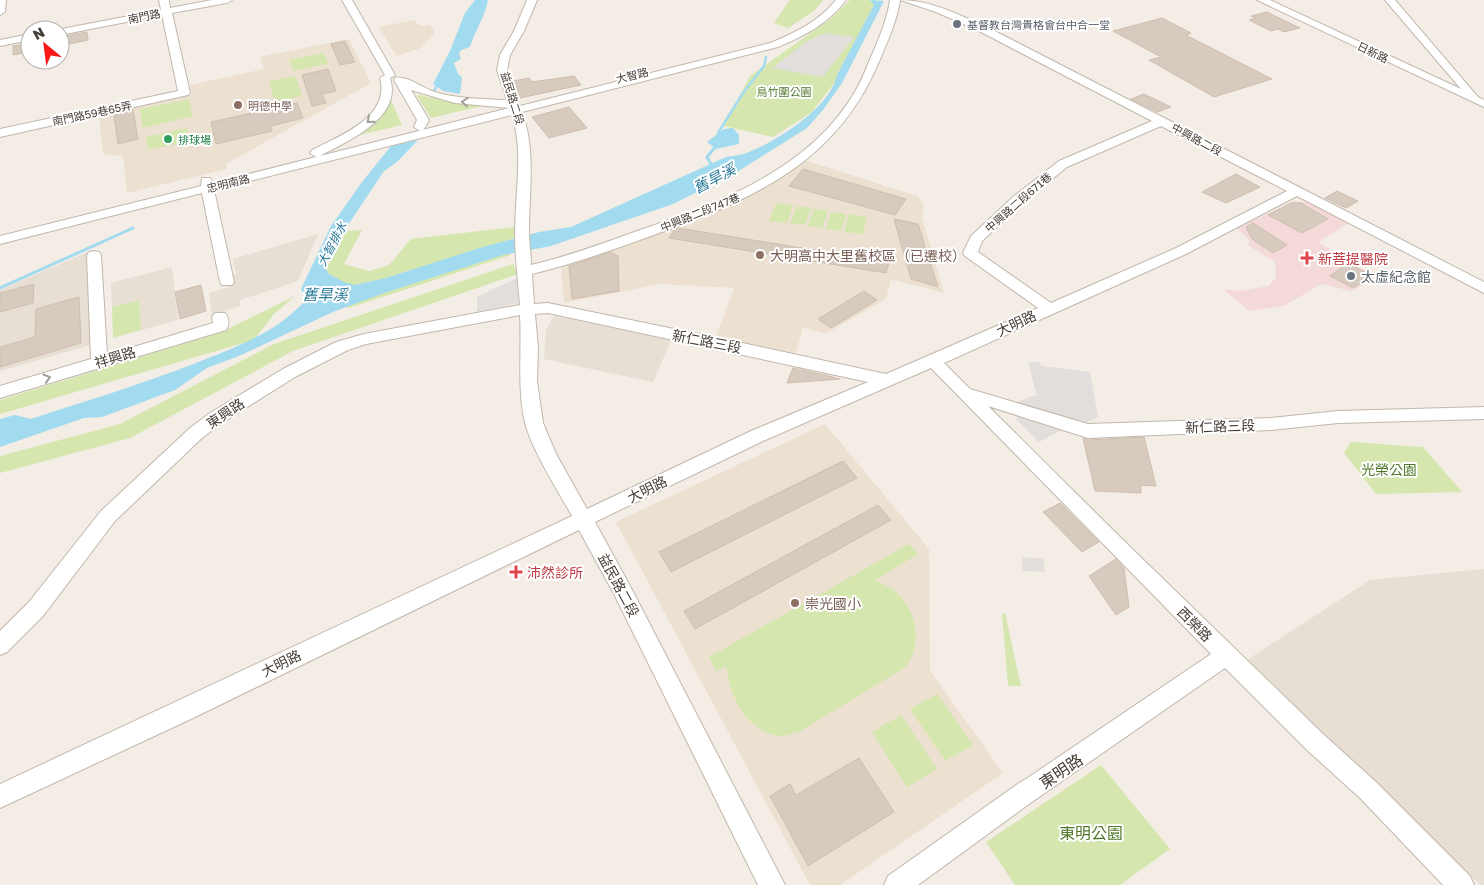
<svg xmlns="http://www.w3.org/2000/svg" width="1484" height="885" viewBox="0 0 1484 885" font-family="'Golos Text','Noto Sans TC',sans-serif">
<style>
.residential{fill:#e7ded4}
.education{fill:#ece0d0}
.medical{fill:#f4d9d9}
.green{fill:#d5e7af}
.parking{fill:#e1dedb}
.water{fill:#a2dbf0}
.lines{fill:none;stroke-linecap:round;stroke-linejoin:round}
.stream-far1{stroke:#a2dbf0;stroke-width:2.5}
.stream{stroke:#a2dbf0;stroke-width:3}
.building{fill:#d7cabe;stroke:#cfbeaf}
.minor-casing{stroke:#c1b7ac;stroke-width:2}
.minor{fill:#fff;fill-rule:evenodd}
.oneway{stroke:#a29e9a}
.worship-dot{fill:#6b7280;stroke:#fff;stroke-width:2}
.education-dot{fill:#8d6e63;stroke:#fff;stroke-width:2}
.leisure-dot{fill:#2e9e5b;stroke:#fff;stroke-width:2}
.health-dot{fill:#e0444e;stroke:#fff;stroke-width:2}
.labels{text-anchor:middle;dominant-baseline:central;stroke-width:4;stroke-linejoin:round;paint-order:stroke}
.far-street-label{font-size:11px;fill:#463d35;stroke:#fff}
.far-worship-label{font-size:11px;fill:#5b616d;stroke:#fff;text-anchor:start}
.far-park-label{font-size:11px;fill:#517729;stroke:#fff}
.far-education-label{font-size:11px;fill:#785e54;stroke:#fff;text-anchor:start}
.far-leisure-label{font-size:11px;fill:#27864d;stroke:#fff;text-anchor:start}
.far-water-label{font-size:12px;font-style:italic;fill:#2a7a99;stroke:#fff}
.education-label{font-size:14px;fill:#785e54;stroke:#fff;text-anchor:start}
.health-label{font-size:14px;fill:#be3a42;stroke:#fff;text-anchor:start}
.worship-label{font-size:14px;fill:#5b616d;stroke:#fff;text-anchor:start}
.street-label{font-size:14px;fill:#463d35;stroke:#fff}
.park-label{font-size:14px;fill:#517729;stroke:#fff}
.water-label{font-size:15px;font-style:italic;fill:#2a7a99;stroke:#fff}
.near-street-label{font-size:16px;fill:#463d35;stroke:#fff}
.near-park-label{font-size:16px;fill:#517729;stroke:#fff}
</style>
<rect width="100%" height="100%" fill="#f3ede6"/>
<g class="residential">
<path d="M318 234 298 281 240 300V306L212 315 209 293 230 287 228 276 236 274 233 259Z"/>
<path d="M88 252 94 344 0 371V290Z"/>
<path d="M172 267 178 320 141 330 139 300 112 307 111 283Z"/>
<path d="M554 316 672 339V338L653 382 544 359 546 330Z"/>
<path d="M1484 569V885H1481L1244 662 1370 580Z"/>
</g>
<g class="education">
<path d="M414 20 420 26 430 25 435 33 421 48 396 56 379 27Z"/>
<path d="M349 39 371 83 226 164 227 169 127 193 123 156 103 154 99 115 192 95 190 85 264 69 260 57Z"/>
<path d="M804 160 917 196 924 206 922 217 944 293 891 279 886 299 825 334 803 327 796 353 716 337 734 288 660 284 564 303 561 264 658 233Z"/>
<path d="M825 424 929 549 930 671 1003 773 840 885H810L616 522Z"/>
</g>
<path class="medical" d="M1295 201 1309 203 1344 221 1347 224 1318 242 1376 277 1352 291 1321 284 1284 306 1249 311 1223 289 1240 291 1269 286 1276 277 1275 262 1248 245 1250 241 1237 228Z"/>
<g class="green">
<path d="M790 0H823L815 10 788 28 774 23Z"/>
<path d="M850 0H875L874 9 835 82 812 112 773 137 724 126 750 76 829 20Z"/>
<path d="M324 53 328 64 293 71 289 60Z"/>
<path d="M296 76 302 96 275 102 269 81Z"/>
<path d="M420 95 459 104 482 106 431 118 417 96Z"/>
<path d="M189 99 193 116 143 128 140 109Z"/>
<path d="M391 100 402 125 351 137 377 117Z"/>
<path d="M187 128 189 141 148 150 146 137Z"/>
<path d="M776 203 793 205 787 223 769 221Z"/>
<path d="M797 206 811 208 805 225 790 223Z"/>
<path d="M814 209 828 211 822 228 808 226Z"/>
<path d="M831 212 846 214 841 231 826 229Z"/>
<path d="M849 214 867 217 863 234 844 232Z"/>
<path d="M515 227 511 255 349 308 321 297 325 272 346 231 362 230 344 264 369 271 389 265 411 239Z"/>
<path d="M513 264 518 274 293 351 130 438 0 473V456L120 424 274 344Z"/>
<path d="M295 296 274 314 254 340 0 414V400L219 333Z"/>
<path d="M139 300 141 330 113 338 112 307Z"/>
<path d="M1351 442 1423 447 1462 492 1376 494 1344 453Z"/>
<path d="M909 544 918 554 875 580C883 584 892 588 898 594 918 614 923 647 904 668L799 732C793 733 785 737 779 736 745 730 730 696 726 666L716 671 709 657Z"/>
<path d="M1005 613 1021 686H1008L1002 614Z"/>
<path d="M937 694 973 745 945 761 910 709Z"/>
<path d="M901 715 937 769 907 787 872 732Z"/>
<path d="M1101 765 1170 849 1120 885H1015L986 842Z"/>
</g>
<g class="parking">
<path d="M825 33 854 37 823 77 772 68 806 42Z"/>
<path d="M517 278 519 303 477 312V297Z"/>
<path d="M1028 362H1039L1042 366 1090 372 1098 417 1085 423 1012 404 1032 396H1037Z"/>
<path d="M1021 415 1056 424 1062 430 1039 442 1016 419Z"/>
<path d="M1022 557 1043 559 1045 572 1023 571Z"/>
</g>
<g class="water">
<path d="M475 0H488C485 17 475 30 470 47L461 50 459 54 461 59 454 63 458 74 462 77 460 94 443 91 433 84 450 51 465 13Z"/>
<path d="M870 0 884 1 842 83 823 110 807 128 737 172 673 204 551 246 503 255 384 293 333 312 239 356 207 368 175 390 102 417 84 418 0 447V419L15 415 31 419C86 401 142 384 196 363 236 347 274 334 304 302V295L301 289 331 226 362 182 391 146 418 140 397 162 384 171 350 222C337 233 331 251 324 266L329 274 344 282 354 285 386 278 476 249 539 232 571 227 726 157C733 156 742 155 749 152 777 141 831 107 837 75L874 5Z"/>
<path d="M733 128 739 135V144L716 149 707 142 724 129Z"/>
</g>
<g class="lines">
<g class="stream-far1">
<path d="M434 91 439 82"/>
<path d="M719 137 718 133 743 93 764 66 766 57"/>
<path d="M715 147 717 145"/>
</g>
<g class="stream">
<path d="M713 168 707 157 716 146"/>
<path d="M0 288 133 228"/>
</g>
</g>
<g class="building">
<path d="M1267 12 1300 28 1284 32 1278 29 1271 31 1249 20 1256 18 1251 16Z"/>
<path d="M1162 18 1191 33 1186 35 1272 79 1214 97 1149 60 1161 57 1113 31Z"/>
<path d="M87 32 88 40 60 46V37Z"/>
<path d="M345 41 355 62 340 65 331 44Z"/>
<path d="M30 43V52L13 55V46Z"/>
<path d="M328 69 336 91 322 94 326 103 312 106 302 75Z"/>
<path d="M574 76 581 85 520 98 513 81 529 78 532 82Z"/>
<path d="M1144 94 1171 107 1158 112 1131 99Z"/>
<path d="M297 103 303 118 271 126 272 131 216 144 211 122Z"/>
<path d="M569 107 587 128 549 138 532 117Z"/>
<path d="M133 110 138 139 118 144 114 115Z"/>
<path d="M803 169 906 199 895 215 789 186Z"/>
<path d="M1236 174 1260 187 1226 203 1202 192Z"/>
<path d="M1337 191 1358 201 1346 208 1325 198Z"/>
<path d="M1291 203H1301L1328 219 1302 233 1268 215Z"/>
<path d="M894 219 918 224 938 287 911 279Z"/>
<path d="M1253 223 1287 245 1273 253 1252 239 1246 227Z"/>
<path d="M678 228 889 262 886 273 669 238 674 230Z"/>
<path d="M611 252 618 256 619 291 572 299 569 266Z"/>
<path d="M1348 263 1372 276 1353 288 1330 276Z"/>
<path d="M34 284 33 303 0 312V293Z"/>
<path d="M201 285 206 311 180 319 175 292Z"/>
<path d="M864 291 877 300 831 328 818 319Z"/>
<path d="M79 297 81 343 0 367V347L35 337 36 309Z"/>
<path d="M793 368 829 376 840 379 787 383Z"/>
<path d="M1144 437 1156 486 1141 485V493L1095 491 1083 438 1088 440Z"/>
<path d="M843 461 857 478 671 572 659 552Z"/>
<path d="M1060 503 1099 542 1082 552 1043 512Z"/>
<path d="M878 505 891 520 695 629 684 611Z"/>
<path d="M1116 559 1124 568 1129 607 1116 615 1089 576Z"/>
<path d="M859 758 894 812 808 866 770 796 790 784 796 795Z"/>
</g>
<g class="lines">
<defs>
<g id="minor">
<path d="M0 0H6L5 12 0 15Z"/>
<path d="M159 0H169L170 8 212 0H232L227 3 172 13 190 93 188 95 0 137V129L178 91 162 15 60 35V30H56L161 10Z"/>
<path d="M342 0H352L395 75 390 78C403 118 348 141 320 156L509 108 455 103 411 90 429 120 424 129 420 131 414 127 417 120 394 80 395 78C406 75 421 87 432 91 456 99 482 99 507 100L497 70 500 55 514 31 527 0H537L524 31 510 55 507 70 520 106 770 43C795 33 819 21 836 0H846C828 24 804 36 778 47L522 112C536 150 529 190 529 231 529 242 531 254 531 265 570 256 606 242 643 229 719 203 806 170 851 98 860 85 865 71 871 57 879 38 887 20 890 0H900C897 20 889 38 881 57 838 164 753 199 651 236 612 250 573 264 532 274L534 304 548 303 747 344 886 374 1038 308 965 256 963 253 971 236 1013 197 1059 161 1152 121 979 31 936 12 900 0C931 0 959 15 987 27L1484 282V293L1297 196 1186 254 944 363 970 389 1088 424 1271 418 1338 411 1484 407V419L1338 423 1271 430 1088 438 988 406 1122 539 1323 734 1376 782 1470 876 1474 885H1443L1360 798 1307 750 1225 668 1029 804 918 885H884L888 876 1019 783 1026 779 1211 654 931 368 763 441 595 522 629 584 785 885H758L615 596 579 530 191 719 0 808V784L572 516C557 489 533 452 525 423 517 390 522 350 520 315L366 344 348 350 295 377 222 423 202 438 115 521 43 616 7 652 0 655V631L29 602 101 511 190 428 210 413 283 369 336 342 364 334 520 305C518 281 515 257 515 233 515 193 524 153 512 115L214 190 234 282 232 285H222L220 282 202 193 0 244V236L201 186 202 178H210L213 183 316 157 310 153 312 150C339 136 391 117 380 78L385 75ZM1161 126 1287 191 1176 248 1051 303 978 252 982 241 1023 203 1067 167ZM548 313 868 382 751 431 587 509 556 454 543 423 537 381 538 348 535 314Z"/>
<path d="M1257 0H1270L1461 89 1385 0H1395L1478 97 1484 100V107Z"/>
<path d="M30 34V40L0 46V40Z"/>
<path d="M94 251 99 252 101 255 107 355 213 323 212 317 215 313H225C229 319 230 324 226 330L0 398V386L91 359 87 255 89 252Z"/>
</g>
</defs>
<use href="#minor" class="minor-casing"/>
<use href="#minor" class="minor"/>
</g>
<defs><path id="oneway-chevron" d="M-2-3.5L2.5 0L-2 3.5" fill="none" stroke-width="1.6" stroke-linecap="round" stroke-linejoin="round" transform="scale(1.25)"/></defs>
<g class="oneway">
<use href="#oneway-chevron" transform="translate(465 102) rotate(-175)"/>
<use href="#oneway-chevron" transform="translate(370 120) rotate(139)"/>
<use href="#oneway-chevron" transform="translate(47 378) rotate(-17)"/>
</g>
<g class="worship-dot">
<circle cx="957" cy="24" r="5"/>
<circle cx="1351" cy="276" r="5"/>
</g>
<g class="education-dot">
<circle cx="238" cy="105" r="5"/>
<circle cx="760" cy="255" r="5"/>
<circle cx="795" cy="603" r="5"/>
</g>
<circle class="leisure-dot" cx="168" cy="139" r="5"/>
<g class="health-dot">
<path d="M1304.5 250.5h5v5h5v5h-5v5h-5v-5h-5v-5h5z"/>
<path d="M513.5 564.5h5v5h5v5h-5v5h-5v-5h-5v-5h5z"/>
</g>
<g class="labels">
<g class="far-street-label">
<text transform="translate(144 16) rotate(-11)">南門路</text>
<text transform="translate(1373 52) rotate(25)">日新路</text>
<text transform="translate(632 75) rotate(-14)">大智路</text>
<text transform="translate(513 98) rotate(73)">益民路二段</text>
<text transform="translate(92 113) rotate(-12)">南門路59巷65弄</text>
<text transform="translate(1197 139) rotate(28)">中興路二段</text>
<text transform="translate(228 183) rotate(-14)">忠明南路</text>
<text transform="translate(1018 202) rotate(-41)">中興路二段671巷</text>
<text transform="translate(700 212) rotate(-22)">中興路二段747巷</text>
</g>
<g class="far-worship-label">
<text x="967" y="24">基督教台灣貴格會台中合一堂</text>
</g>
<g class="far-park-label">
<text x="784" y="91">鳥竹圍公園</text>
</g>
<g class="far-education-label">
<text x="248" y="105">明德中學</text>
</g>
<g class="far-leisure-label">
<text x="178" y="139">排球場</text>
</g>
<g class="far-water-label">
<text transform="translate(332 244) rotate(-62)">大智排水</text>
</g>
<g class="education-label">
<text x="770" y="255">大明高中大里舊校區（已遷校）</text>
<text x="805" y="603">崇光國小</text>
</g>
<g class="health-label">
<text x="1318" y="258">新菩提醫院</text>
<text x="527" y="572">沛然診所</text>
</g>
<g class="worship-label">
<text x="1361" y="276">太虛紀念館</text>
</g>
<g class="street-label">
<text transform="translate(1016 323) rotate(-25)">大明路</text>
<text transform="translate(707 341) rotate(11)">新仁路三段</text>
<text transform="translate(115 357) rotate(-17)">祥興路</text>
<text transform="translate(225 413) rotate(-34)">東興路</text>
<text transform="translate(1220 426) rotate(-2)">新仁路三段</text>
<text transform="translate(647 489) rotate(-26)">大明路</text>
<text transform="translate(619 585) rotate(62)">益民路二段</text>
<text transform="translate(1195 624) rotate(45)">西榮路</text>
<text transform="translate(281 663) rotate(-26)">大明路</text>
</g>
<g class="park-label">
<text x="1389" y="469">光榮公園</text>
</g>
<g class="water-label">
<text transform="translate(714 178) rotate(-28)">舊旱溪</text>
<text x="325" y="294">舊旱溪</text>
</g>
<g class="near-street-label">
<text transform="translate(1061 771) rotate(-34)">東明路</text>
</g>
<g class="near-park-label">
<text x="1091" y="833">東明公園</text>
</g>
</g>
<g transform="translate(45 45) rotate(331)"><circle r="24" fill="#ffffff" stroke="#b5b1ae"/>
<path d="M0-4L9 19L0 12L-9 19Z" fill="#f91a17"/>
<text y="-8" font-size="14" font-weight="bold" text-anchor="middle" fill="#463d35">N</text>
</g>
</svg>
